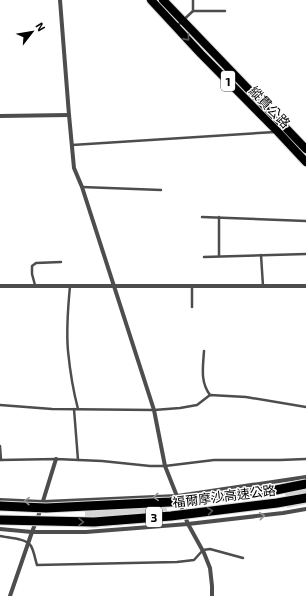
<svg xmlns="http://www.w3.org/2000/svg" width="306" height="596" viewBox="0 0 306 596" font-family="'Exo 2','Noto Sans TC',sans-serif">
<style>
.green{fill:#d4d4d4}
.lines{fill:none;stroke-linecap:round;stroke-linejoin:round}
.primary-casing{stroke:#dbdbdb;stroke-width:10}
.service{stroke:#4d4d4d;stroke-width:2.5}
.minor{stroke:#4d4d4d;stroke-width:4}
.primary{stroke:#000;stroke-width:8}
.motorway-bridge-casing{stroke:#dbdbdb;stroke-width:11;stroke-linecap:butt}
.motorway-bridge{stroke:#000;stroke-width:9}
.oneway{stroke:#595959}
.oneway2{stroke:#949494}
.labels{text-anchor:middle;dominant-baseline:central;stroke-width:3;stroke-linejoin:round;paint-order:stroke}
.shield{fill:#fff;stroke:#4c4c4c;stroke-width:1}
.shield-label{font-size:12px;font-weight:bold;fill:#000}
.street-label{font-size:13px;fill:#000;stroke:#fff}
</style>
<rect width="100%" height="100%" fill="#fff"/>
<g class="green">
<path d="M306 480V504L287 508 284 484Z"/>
<path d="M166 499 168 521 93 528 85 527V502Z"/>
</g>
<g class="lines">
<defs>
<g id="primary">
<path d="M151 0 201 54 278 132 306 162"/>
<path d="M163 0 306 149"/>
</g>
</defs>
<use href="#primary" class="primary-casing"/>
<g class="service">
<path d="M193 11H225"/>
<path d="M177 26 193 11V0"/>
<path d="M72 145 275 132"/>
<path d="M82 187 161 190"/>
<path d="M202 217 306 221"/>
<path d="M219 217V256"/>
<path d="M261 255 263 286"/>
<path d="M204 257 306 254"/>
<path d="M35 285 32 274V266L36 263 61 262"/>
<path d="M70 286C68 307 66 329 68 351 70 371 73 390 78 409"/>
<path d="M192 286V307"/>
<path d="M204 351C203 367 200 382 210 395"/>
<path d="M0 405 52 409 154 410 180 408 197 405 210 395 246 397 306 407"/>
<path d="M74 409 78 460"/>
<path d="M0 446 1 460"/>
<path d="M0 460 56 459 102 461 150 466H165L214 460H280L306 459"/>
<path d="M0 536C8 538 26 538 31 546 34 551 35 559 37 565L177 562 194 560 203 550 210 549 243 558"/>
</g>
<g class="minor">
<path d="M60 0 69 115 74 168 82 187 154 410 165 466 188 524 204 553 210 568 212 586V596"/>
<path d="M0 116 69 115"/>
<path d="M0 286H306"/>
<path d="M0 500 43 502 177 496 306 477"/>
<path d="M0 529 32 532H86L188 524 283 513 306 509"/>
<path d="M10 596 32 532 39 514 56 459"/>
</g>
<use href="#primary" class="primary"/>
<defs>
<g id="motorway-bridge">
<path d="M0 506 46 508 170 502 276 490 306 484"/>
<path d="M0 520 94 522 171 516 277 503 306 498"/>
</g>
</defs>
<use href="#motorway-bridge" class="motorway-bridge-casing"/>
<use href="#motorway-bridge" class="motorway-bridge"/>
</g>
<defs><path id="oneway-chevron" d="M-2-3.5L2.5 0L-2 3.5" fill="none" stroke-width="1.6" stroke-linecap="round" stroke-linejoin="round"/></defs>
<g class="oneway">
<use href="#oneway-chevron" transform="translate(187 38) rotate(48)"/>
<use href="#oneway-chevron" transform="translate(210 511) rotate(-7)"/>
<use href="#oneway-chevron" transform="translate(81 522) rotate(1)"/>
</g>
<g class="oneway2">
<use href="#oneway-chevron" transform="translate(156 497) rotate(177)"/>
<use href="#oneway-chevron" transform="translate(27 501) rotate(-178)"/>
<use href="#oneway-chevron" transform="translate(262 516) rotate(-6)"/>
</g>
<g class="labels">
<g class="shield">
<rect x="221" y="71" width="14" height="20" rx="3"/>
<rect x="146" y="507" width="16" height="20" rx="3"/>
</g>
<g class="shield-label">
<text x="228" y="81">1</text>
<text x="154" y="517">3</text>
</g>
<g class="street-label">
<text transform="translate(270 107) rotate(46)">縱貫公路</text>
<text transform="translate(224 496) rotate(-7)">福爾摩沙高速公路</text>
</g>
</g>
<g transform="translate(32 32) rotate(59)" stroke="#ffffff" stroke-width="3" paint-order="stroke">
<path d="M0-3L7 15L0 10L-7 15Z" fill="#000000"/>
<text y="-6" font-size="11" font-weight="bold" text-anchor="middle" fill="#000000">N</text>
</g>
</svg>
